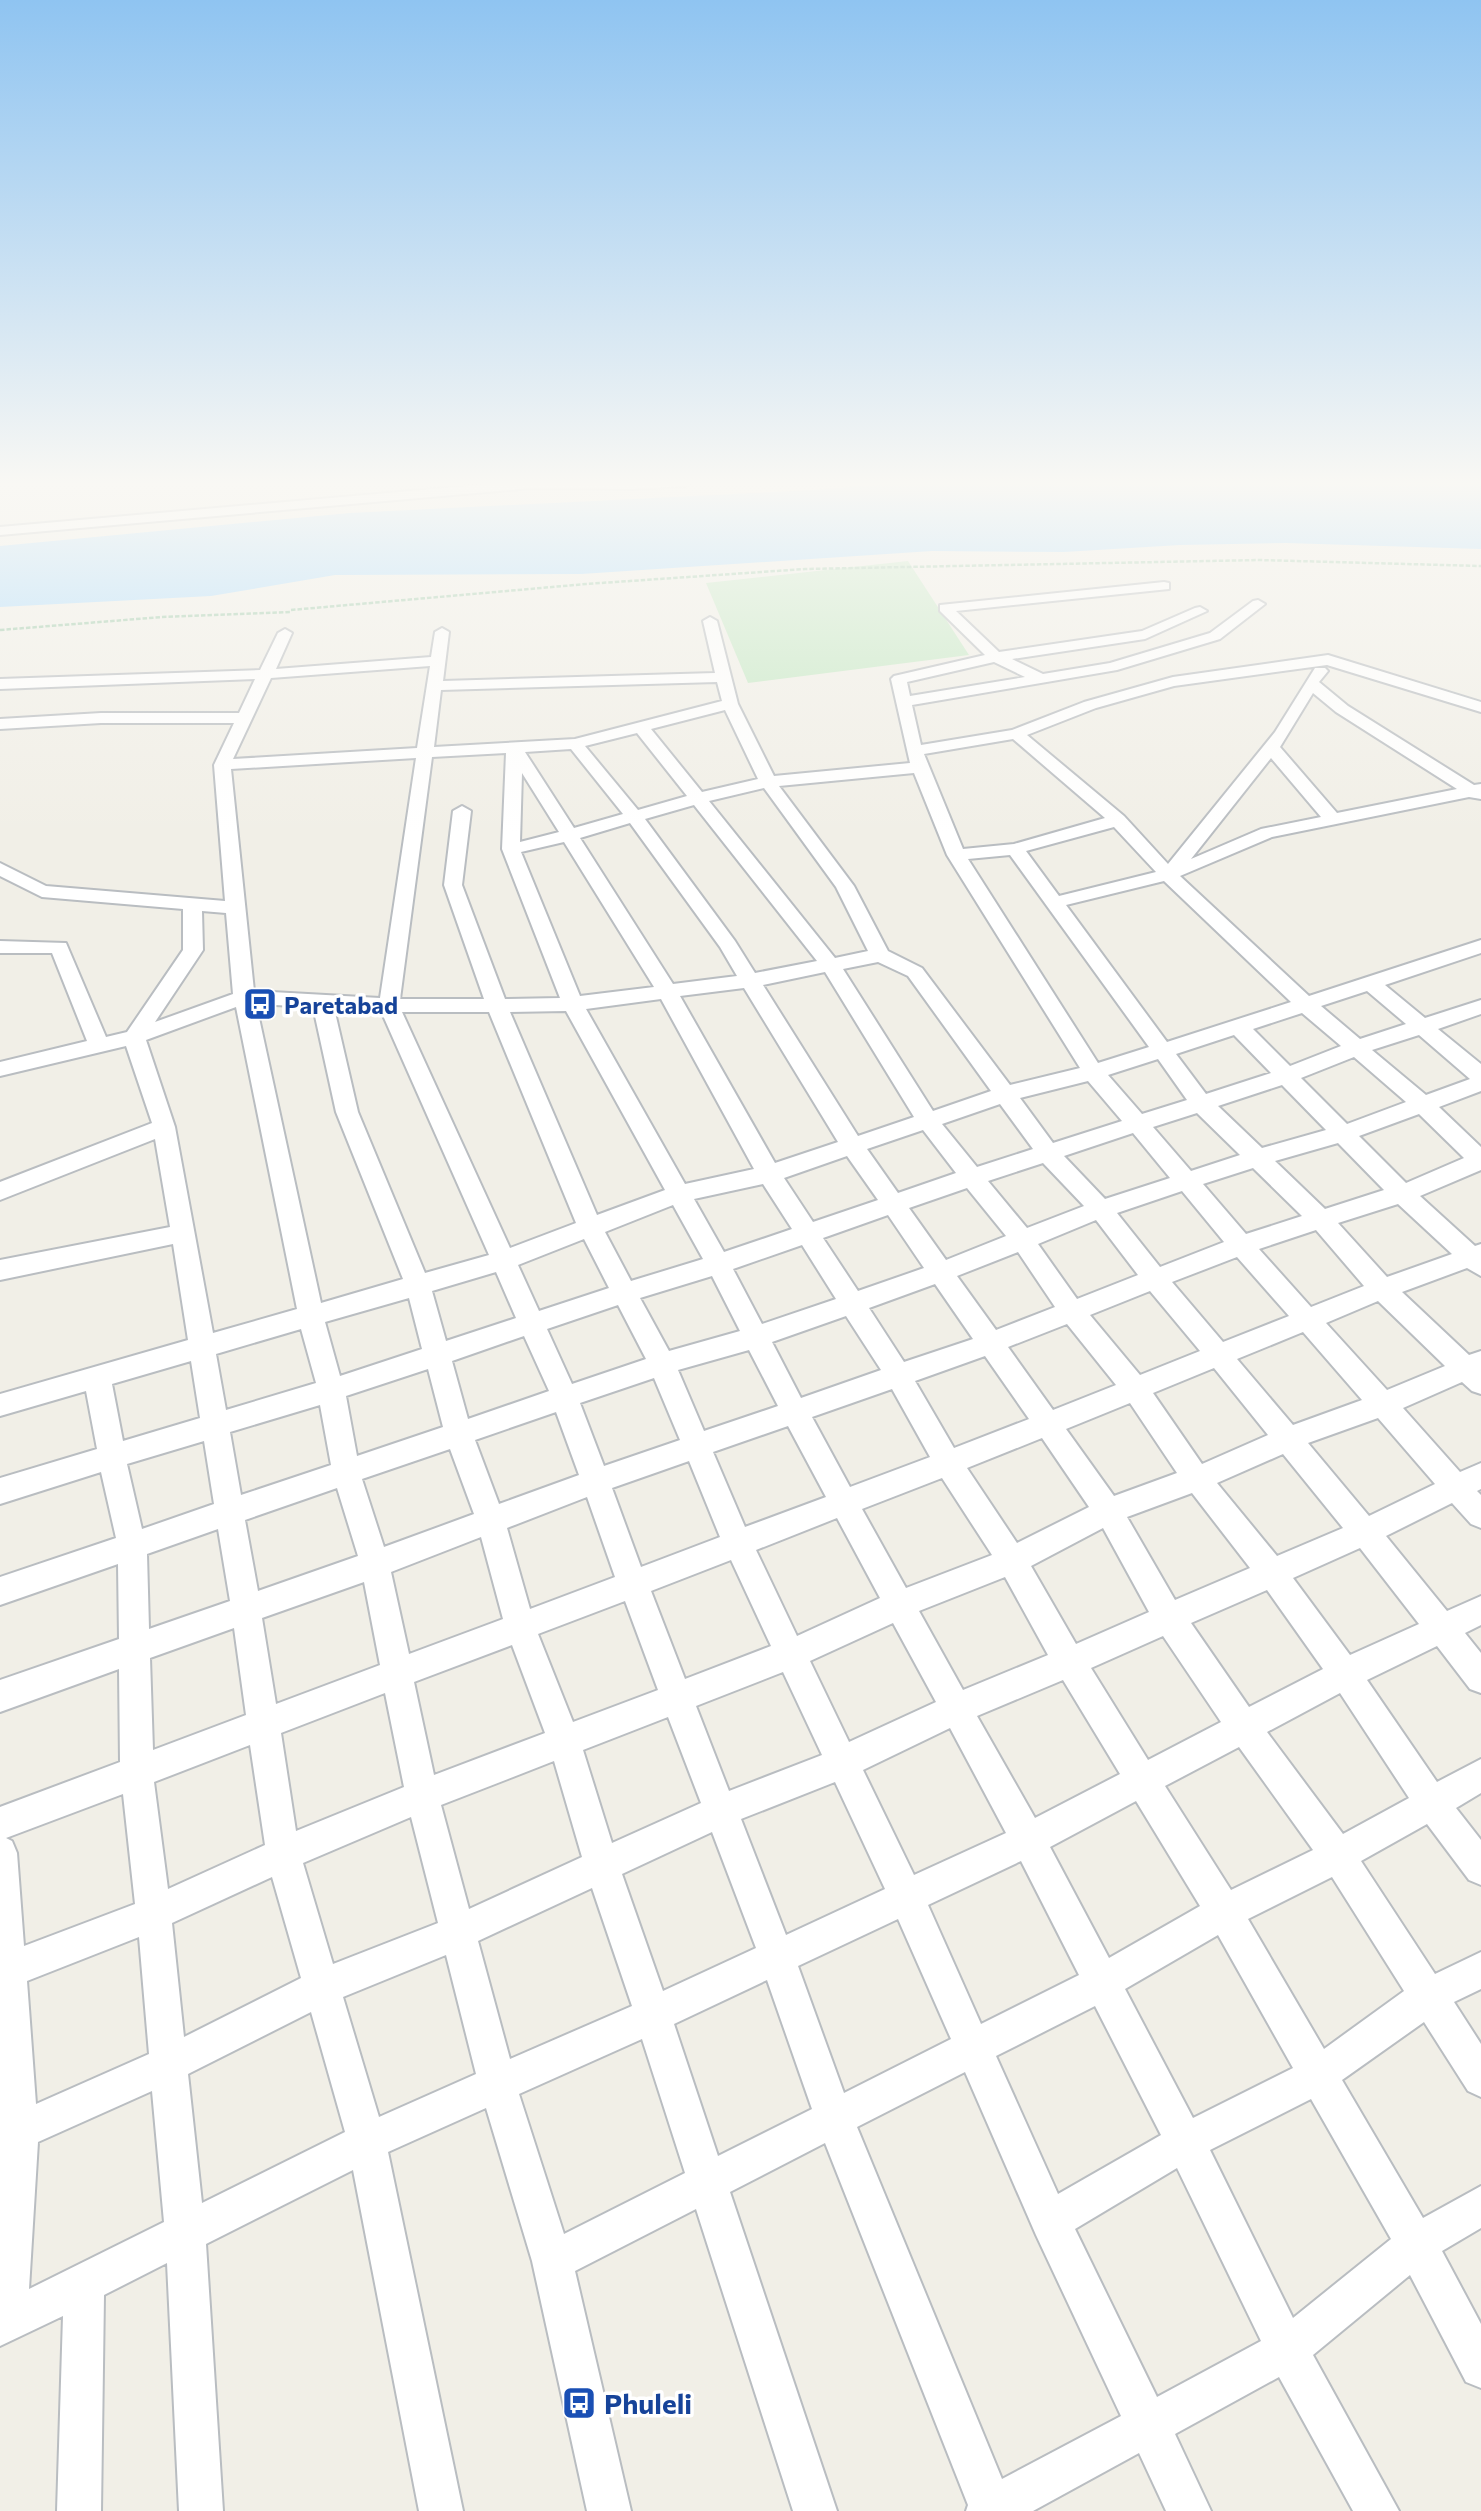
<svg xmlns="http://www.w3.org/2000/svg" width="1481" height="2511" viewBox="0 0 1481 2511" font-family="Commissioner,sans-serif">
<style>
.green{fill:#c5e8c4}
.water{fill:#a9dbff}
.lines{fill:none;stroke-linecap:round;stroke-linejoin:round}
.minor-casing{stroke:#b9bdc1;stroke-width:4}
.path{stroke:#9bc8a7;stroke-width:2.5;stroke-dasharray:4.5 2;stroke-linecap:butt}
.minor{fill:#fff;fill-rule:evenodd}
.labels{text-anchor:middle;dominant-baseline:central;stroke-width:7;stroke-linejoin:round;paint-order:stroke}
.transit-label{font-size:24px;font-weight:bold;fill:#164399;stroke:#fff;text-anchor:start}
.near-transit-label{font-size:28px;font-weight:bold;fill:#164399;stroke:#fff;text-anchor:start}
</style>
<rect width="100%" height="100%" fill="#f1efe7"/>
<path class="green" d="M908 561 969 655 748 683 706 583Z"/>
<path class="water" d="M909 482H1481V549L1286 543 1180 545 1064 552 932 551 581 574 335 575 211 596 0 607V546L350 513 814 490Z"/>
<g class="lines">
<defs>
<g id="minor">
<path d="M512 482H691L685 486 632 489 532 488 0 535V527Z"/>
<path d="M1164 582 1169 583V589L956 611 999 652 1142 631 1195 608 1200 607 1207 611 1145 639 1012 659 1043 674 1110 663 1210 633 1253 601 1258 600 1265 604 1220 639 1117 670 912 705 921 745 1012 730 1084 702 1173 677 1328 655 1481 702V712L1327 665 1174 686 1096 708 1027 735 1124 816 1168 864 1275 732 1315 668H1325L1328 671 1319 682 1348 706 1474 785 1481 784V799L1469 797 1272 837 1180 876 1309 996 1481 940V953L1385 985 1425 1018 1481 1000V1014L1438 1029 1481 1064V1091L1439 1107 1481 1147V1170L1420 1196 1475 1246 1481 1244V1276L1467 1268 1402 1292 1469 1355 1481 1351V1394L1472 1391 1462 1382 1403 1408 1460 1472 1481 1463V1489L1477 1491 1481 1495V1528L1471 1524 1452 1503 1386 1536 1447 1611 1481 1596V1625L1465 1633 1481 1653V1693L1470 1689 1437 1646 1367 1680 1437 1782 1481 1759V1793L1456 1808 1481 1840V1885L1469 1880 1427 1824 1361 1861 1435 1974 1481 1952V1989L1454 2002 1481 2044V2097L1468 2091 1424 2022 1342 2080 1423 2218 1481 2186V2228L1442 2251 1481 2324V2388L1466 2382 1410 2275 1313 2355 1399 2511H1353L1279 2377 1175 2434 1211 2511H1166L1139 2453 1033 2511H966L968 2505 825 2143 730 2192 837 2511H793L696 2209 575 2271 631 2511H587L532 2261 486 2108 388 2152 463 2511H419L353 2170 206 2244 223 2511H179L167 2263 104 2295 101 2511H57L63 2316 0 2346V1807L120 1762 119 1669 0 1712V1680L119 1639 118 1564 0 1605V1577L116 1538 101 1472 0 1504V1478L97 1449 86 1391 0 1416V1394L188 1340 173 1244 0 1280V1260L170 1227 155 1139 0 1200V1182L152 1123 126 1046 0 1076V1062L87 1041 52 953H0V941L66 943 106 1037 127 1032 183 950V909L42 897 0 876V863L46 886 225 901 214 765 234 723H101L0 729V719L101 713H239L255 679 0 689V679L260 670 278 633 285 629 292 633 276 669 431 657 435 632 442 628 449 632 443 681 715 673 703 621 710 617 717 621 738 704 774 776 910 763 891 679 894 676 985 655 940 611V605ZM994 662 1025 677 910 696 907 682ZM430 666 417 748 233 759 271 678ZM717 682 722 701 575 739 434 747 441 690ZM1313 693 1336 712 1457 789 1337 813 1280 747ZM725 710 758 779 702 792 651 729ZM637 733 687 796 638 810 585 746ZM1013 739 1105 818 1014 844 963 849 924 754ZM571 749 623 814 574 828 525 752ZM506 753 502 849 560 998 505 999 462 885 471 811 462 806 453 811 444 885 484 999H400L432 757ZM416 758 380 998 254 991 231 769ZM1271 758 1321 817 1261 829 1191 859ZM522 773 559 832 520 842ZM914 773 947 855 1080 1068 1010 1085 922 968 888 951 854 886 779 786ZM764 788 836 887 868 951 835 958 709 801ZM694 805 817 961 755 973 735 941 645 819ZM630 823 720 947 737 976 673 984 580 838ZM1114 827 1156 872 1059 896 1026 851ZM564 842 654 987 580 996 521 852ZM1010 855 1149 1047 1098 1063 968 859ZM1164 881 1291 1002 1167 1042 1066 905ZM202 911 226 913 233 994 155 1022 203 950ZM878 962 908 976 991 1091 933 1111 843 969ZM825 972 914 1117 858 1136 763 985ZM744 988 838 1142 775 1163 680 996ZM1367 991 1406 1024 1360 1039 1321 1006ZM661 999 754 1169 685 1184 586 1009ZM256 1004 313 1007 336 1112 403 1279 321 1303ZM236 1007 297 1309 213 1333 175 1127 146 1040ZM334 1008 381 1011 489 1255 425 1273 358 1112ZM566 1011 665 1190 597 1215 510 1012ZM402 1012H489L576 1223 510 1248ZM1302 1013 1341 1046 1290 1066 1253 1029ZM1234 1035 1271 1073 1206 1094 1176 1054ZM1419 1035 1470 1079 1426 1095 1372 1050ZM1354 1057 1406 1102 1347 1124 1301 1078ZM1158 1059 1187 1100 1142 1114 1108 1075ZM1088 1081 1122 1121 1053 1143 1020 1098ZM1282 1085 1326 1130 1262 1148 1218 1106ZM1000 1104 1033 1149 977 1167 942 1124ZM1197 1113 1240 1155 1191 1171 1153 1127ZM1419 1114 1464 1158 1406 1183 1359 1136ZM923 1130 956 1173 898 1193 867 1149ZM1133 1133 1170 1178 1105 1199 1064 1156ZM1338 1143 1384 1190 1325 1209 1275 1161ZM847 1156 878 1200 813 1222 784 1178ZM1043 1163 1084 1206 1027 1228 988 1181ZM1253 1168 1302 1216 1246 1234 1203 1184ZM763 1184 792 1229 724 1252 694 1199ZM967 1188 1006 1236 946 1260 909 1208ZM1182 1191 1224 1242 1160 1267 1117 1213ZM1398 1204 1452 1254 1387 1277 1338 1223ZM673 1205 703 1259 631 1281 605 1232ZM888 1215 924 1268 858 1291 823 1238ZM1096 1220 1138 1275 1077 1299 1038 1244ZM1316 1230 1364 1286 1311 1307 1259 1249ZM584 1239 609 1288 539 1311 518 1265ZM802 1245 836 1299 762 1324 733 1269ZM1018 1252 1055 1307 996 1330 957 1276ZM1237 1257 1289 1316 1223 1342 1172 1282ZM496 1272 516 1318 446 1341 432 1291ZM712 1276 740 1331 669 1351 640 1298ZM935 1284 973 1339 904 1362 869 1308ZM1150 1291 1200 1351 1140 1375 1090 1315ZM409 1298 422 1349 340 1376 325 1322ZM1378 1301 1445 1366 1387 1390 1326 1323ZM618 1305 646 1359 572 1384 547 1329ZM846 1316 881 1370 801 1398 772 1342ZM1067 1324 1116 1385 1053 1410 1008 1347ZM301 1329 316 1383 226 1410 216 1354ZM1303 1332 1362 1400 1293 1425 1237 1359ZM524 1336 549 1391 468 1419 452 1361ZM749 1350 778 1406 704 1431 678 1370ZM985 1356 1029 1419 954 1448 915 1381ZM191 1361 200 1418 123 1441 112 1384ZM1214 1368 1268 1435 1202 1464 1153 1393ZM428 1369 443 1427 357 1456 346 1396ZM654 1378 680 1440 604 1466 580 1403ZM892 1389 930 1457 850 1487 812 1417ZM1130 1403 1177 1473 1114 1496 1066 1429ZM320 1405 331 1465 241 1495 230 1432ZM556 1412 579 1475 499 1504 475 1440ZM1378 1418 1435 1484 1369 1516 1308 1443ZM788 1426 826 1497 745 1527 713 1452ZM1042 1438 1089 1507 1017 1543 967 1468ZM204 1441 214 1504 142 1529 127 1464ZM450 1449 474 1514 384 1547 362 1479ZM1283 1454 1343 1528 1277 1556 1217 1483ZM689 1461 720 1537 641 1567 612 1488ZM942 1478 992 1555 906 1588 862 1509ZM337 1488 358 1556 258 1591 245 1520ZM1192 1493 1250 1568 1175 1600 1127 1517ZM587 1497 615 1577 530 1609 507 1528ZM837 1518 880 1598 797 1636 756 1550ZM1103 1528 1149 1612 1076 1644 1031 1566ZM218 1529 230 1601 149 1629 147 1554ZM481 1537 503 1619 409 1654 391 1572ZM1360 1548 1419 1624 1350 1655 1293 1578ZM731 1560 771 1646 685 1679 651 1591ZM1005 1577 1048 1655 963 1690 919 1611ZM364 1582 380 1665 276 1704 262 1618ZM1267 1590 1323 1669 1249 1707 1191 1623ZM625 1601 658 1690 573 1722 538 1634ZM893 1623 936 1702 849 1742 810 1661ZM234 1628 246 1715 153 1750 150 1658ZM1163 1636 1221 1722 1148 1760 1091 1668ZM512 1645 545 1733 434 1775 414 1682ZM783 1672 822 1755 729 1791 696 1706ZM1063 1680 1120 1774 1035 1818 977 1716ZM385 1693 404 1787 296 1831 281 1733ZM1340 1693 1409 1798 1343 1834 1267 1732ZM668 1717 701 1803 612 1843 583 1750ZM950 1728 1006 1833 914 1875 863 1770ZM250 1745 265 1845 168 1889 154 1782ZM1239 1747 1313 1850 1231 1890 1165 1786ZM554 1761 582 1857 469 1909 441 1805ZM835 1782 885 1889 786 1935 741 1819ZM123 1794 135 1904 24 1946 17 1853 12 1841 6 1838ZM1136 1801 1200 1906 1109 1958 1050 1847ZM411 1817 438 1923 333 1964 303 1863ZM712 1832 756 1948 663 1991 622 1874ZM1021 1861 1079 1975 981 2024 928 1905ZM272 1877 301 1978 184 2037 172 1923ZM1332 1877 1404 1991 1324 2049 1248 1919ZM592 1888 632 2006 510 2059 478 1941ZM898 1919 951 2039 844 2093 798 1966ZM1218 1935 1293 2068 1193 2118 1125 1989ZM139 1937 149 2054 36 2104 27 1981ZM446 1955 476 2074 379 2117 343 1997ZM767 1980 812 2109 718 2156 674 2024ZM1095 2006 1161 2135 1058 2194 996 2056ZM311 2012 345 2132 202 2203 188 2074ZM642 2039 685 2173 564 2234 519 2094ZM965 2072 1036 2235 1121 2416 1002 2479 857 2127ZM152 2091 164 2222 29 2289 38 2142ZM1311 2099 1391 2239 1293 2318 1210 2150ZM1177 2168 1261 2341 1157 2397 1075 2229Z"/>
</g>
</defs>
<use href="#minor" class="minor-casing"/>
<g class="path">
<path d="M291 610 586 584 805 569 1259 560 1481 566"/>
<path d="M0 630 162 617 290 612"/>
</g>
<use href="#minor" class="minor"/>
</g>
<linearGradient id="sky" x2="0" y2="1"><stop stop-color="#8fc4f1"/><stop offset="0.58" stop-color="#f9f8f4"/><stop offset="1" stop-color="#f9f8f4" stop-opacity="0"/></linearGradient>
<rect width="1481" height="834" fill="url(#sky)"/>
<defs>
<symbol id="bus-square" viewBox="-11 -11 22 22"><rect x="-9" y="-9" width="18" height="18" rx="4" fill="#1a4fb4" stroke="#fff"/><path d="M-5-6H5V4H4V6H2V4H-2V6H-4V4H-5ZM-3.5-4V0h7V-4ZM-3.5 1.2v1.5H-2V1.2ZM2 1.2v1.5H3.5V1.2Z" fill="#fff"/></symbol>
</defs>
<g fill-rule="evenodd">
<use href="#bus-square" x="241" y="985" width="38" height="38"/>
<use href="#bus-square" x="560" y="2384" width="38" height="38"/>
</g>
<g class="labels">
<g class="transit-label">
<text x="284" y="1004">Paretabad</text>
</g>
<g class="near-transit-label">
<text x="604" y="2403">Phuleli</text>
</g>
</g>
</svg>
